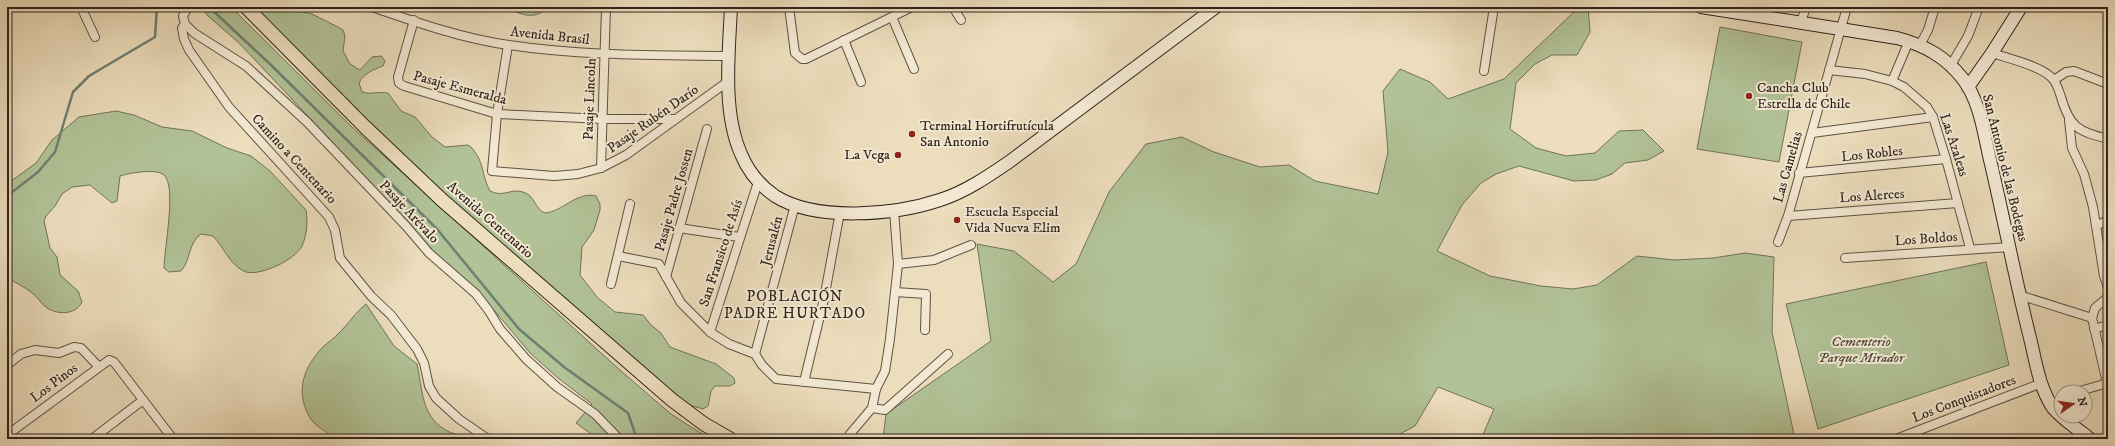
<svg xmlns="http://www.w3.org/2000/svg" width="2115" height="446" viewBox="0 0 2115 446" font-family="'IM FELL DW Pica',serif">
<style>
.green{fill:#b1c296;stroke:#70725a}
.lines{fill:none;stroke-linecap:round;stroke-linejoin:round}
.stream{stroke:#6f7f72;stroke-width:2.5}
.street-casing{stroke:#5e5245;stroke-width:10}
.secondary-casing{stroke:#2e231d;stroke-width:14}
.primary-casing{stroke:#2e231d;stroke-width:15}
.street{stroke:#f3e9d3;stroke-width:8}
.secondary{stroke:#f3e9d3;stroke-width:12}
.primary{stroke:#ecddbc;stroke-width:13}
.poi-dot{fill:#8f2418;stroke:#f3e9d3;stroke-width:1.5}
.labels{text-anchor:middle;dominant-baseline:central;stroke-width:4;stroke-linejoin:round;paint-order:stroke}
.street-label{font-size:14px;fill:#2e231d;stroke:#f3e9d3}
.poi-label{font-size:14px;fill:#2e231d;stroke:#f3e9d3;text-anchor:start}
.park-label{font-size:14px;font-style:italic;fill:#4f4b3b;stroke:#f3e9d3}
.neighbourhood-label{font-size:15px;letter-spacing:1px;fill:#2e231d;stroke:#f3e9d3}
</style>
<rect width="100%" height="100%" fill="#ecddbc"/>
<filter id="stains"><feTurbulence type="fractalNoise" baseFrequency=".005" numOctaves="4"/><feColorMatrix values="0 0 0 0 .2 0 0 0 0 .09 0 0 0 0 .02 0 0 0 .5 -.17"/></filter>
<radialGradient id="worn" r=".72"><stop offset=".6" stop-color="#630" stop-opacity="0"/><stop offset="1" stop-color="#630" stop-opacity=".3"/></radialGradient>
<g class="green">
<path d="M202 7H231L353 128 621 371 671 414 710 439H598L576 423 592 404 558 378 530 353 483 297 434 253 408 222 239 43 207 15Z"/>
<path d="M251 7H292L298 11 312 14 338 27 343 30 345 36 343 51 350 64 360 70 372 57 381 56 385 61 383 66C374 69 363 74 359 83L362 92C371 95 379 91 388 93L401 111 415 117 432 137 445 147 468 145 471 147C485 162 481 175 490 191 505 198 509 188 523 192 536 196 534 209 545 213 562 212 577 191 596 196L600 204V210L594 230 582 247 580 275 597 297 615 312 643 315 651 325 661 333 670 347 716 364 734 378 735 383 730 386H715L711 391 708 406 703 409 689 405 672 394 458 206 398 150Z"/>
<path d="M503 7H547C534 23 518 12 503 7Z"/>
<path d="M1579 7H1588L1590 32 1577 55H1552L1535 64 1516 83 1510 129 1536 148 1566 156 1595 153 1619 131 1643 130 1664 151 1648 160 1625 163 1612 174 1596 180 1574 181 1519 166 1496 174 1481 183 1462 205 1437 251 1490 276 1541 286 1573 289 1597 285 1637 256 1674 260 1713 258 1745 253 1774 257 1772 332 1795 439H1481L1494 409 1438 387 1415 426 1396 436H1350L1349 439H883L886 414 991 341 977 244 1014 251 1053 282 1076 264 1109 192 1146 144 1182 137 1214 152 1260 167 1289 165 1315 181 1378 194 1388 152 1383 91 1400 69 1430 82 1448 99 1504 79Z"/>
<path d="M1720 27 1802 42 1779 162 1697 149Z"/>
<path d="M116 111 134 115 162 127 192 131 227 148 251 156 270 171 306 210C308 221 307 235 302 246 295 260 261 276 246 272 231 267 223 246 213 236L201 234C188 243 191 260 181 271L169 272 164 268C164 250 177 186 164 175 157 168 129 173 120 176L117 201 112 203 90 185 72 187 62 194 55 206 46 216 44 221 50 248 57 257 60 275 78 291 82 302C76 315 58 315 47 308 41 304 37 296 31 292 24 287 15 282 7 278V184L36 163 52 140 79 117Z"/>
<path d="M1986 262 2009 365 1818 429 1786 304Z"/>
<path d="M366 304 394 346 417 364C422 387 421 415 444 429 451 434 461 435 470 439H332C326 429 314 427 309 416 295 390 304 367 323 347 328 342 335 338 339 333 350 322 354 314 366 304Z"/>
</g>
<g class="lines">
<g class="stream">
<path d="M209 7 271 65 437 229 519 329 564 367 628 413 637 439"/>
<path d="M7 196 38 172 55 152 73 92 89 76 155 37 157 7"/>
</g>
<defs>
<g id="street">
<path d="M81 7 95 37"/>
<path d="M188 7 183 16 185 24 194 33 246 66 307 122 406 226 429 253 476 294 489 311 500 329 526 359 557 387 595 414 619 439"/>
<path d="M372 7C415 22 464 39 509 45 582 56 657 55 730 56"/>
<path d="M789 7 795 53 802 59H806L912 7"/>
<path d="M953 7 961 20"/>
<path d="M892 17 914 69"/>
<path d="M414 20 398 77 399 83 404 86 497 114 603 119H675"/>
<path d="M1801 22 1806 7"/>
<path d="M185 24 182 28 184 39 189 50 229 107 329 217 335 230 340 258 371 296 391 315 417 349 424 363 429 386 436 398 459 419 488 439"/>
<path d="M844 40 861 82"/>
<path d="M508 45 497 114 492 171 554 176 578 174 601 168 626 155 730 80"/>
<path d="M1920 45 1928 30 1935 7"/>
<path d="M1992 53C2007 58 2041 66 2052 78 2057 83 2059 91 2061 97 2070 128 2078 131 2108 139"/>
<path d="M1951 65 1968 36 1979 7"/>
<path d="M1829 70 1865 74 1892 81 1904 87 1927 107 1933 117 1946 159 1970 248"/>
<path d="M1484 71 1494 7"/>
<path d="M2054 80 2066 72 2074 71 2108 84"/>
<path d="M1892 81 1909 41"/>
<path d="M2069 120 2072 148 2084 174 2093 207 2104 276 2108 288"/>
<path d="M1812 133 1933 117"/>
<path d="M601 168 606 7"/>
<path d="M1799 173 1946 159"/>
<path d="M1788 216 1958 203"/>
<path d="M2096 226 2108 220"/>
<path d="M679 228 739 237"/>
<path d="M1778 242 1788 216 1847 7"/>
<path d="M618 256 659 264 681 303 710 332 729 344 755 354 762 365 776 379 876 389"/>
<path d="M1845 258 2010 247"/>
<path d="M898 264 934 260 971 245"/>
<path d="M666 277 707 129"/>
<path d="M611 284 630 204"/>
<path d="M895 292 926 294 925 330"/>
<path d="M2019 295 2092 318"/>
<path d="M2094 329 2108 325"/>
<path d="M710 332 758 182"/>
<path d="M755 354 795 205"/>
<path d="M7 365 21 354 35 350 59 353 74 347 81 348 98 366"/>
<path d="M804 382 824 299 840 212"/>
<path d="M2107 383 2092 318 2095 308 2108 297"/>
<path d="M2076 392 2108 383"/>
<path d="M872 408 885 410 948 354"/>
<path d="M2054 408 2061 400"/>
<path d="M7 435 109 360 114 362 173 439"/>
<path d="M92 439 143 400"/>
<path d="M848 439 850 434 872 408 876 389 885 371 890 339 898 264 894 210"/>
<path d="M1896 439 2042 383"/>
</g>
<g id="secondary">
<path d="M731 7C729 53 722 111 741 154 748 171 759 185 775 196 816 222 895 215 940 200 965 192 987 177 1009 162L1216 7"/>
<path d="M1701 7 1897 38C1924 45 1945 56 1963 79 1981 103 1984 136 1991 164 2005 224 2016 283 2031 342 2036 364 2040 389 2053 408 2063 420 2078 429 2090 439"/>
<path d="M1968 87 1992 53 2021 7"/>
</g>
<path id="primary" d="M246 7 365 127 442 200 672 400 704 424 730 439"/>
</defs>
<use href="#street" class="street-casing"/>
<use href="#secondary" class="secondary-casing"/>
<use href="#primary" class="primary-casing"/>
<use href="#street" class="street"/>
<use href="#secondary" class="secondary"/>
<use href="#primary" class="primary"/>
</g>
<g class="poi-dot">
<circle cx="1749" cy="96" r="4"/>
<circle cx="912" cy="134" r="4"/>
<circle cx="898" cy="155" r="4"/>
<circle cx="957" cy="220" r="4"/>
</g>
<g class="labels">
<g class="street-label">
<text transform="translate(550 36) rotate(6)">Avenida Brasil</text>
<text transform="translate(460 88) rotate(15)">Pasaje Esmeralda</text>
<text transform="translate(590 99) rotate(-88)">Pasaje Lincoln</text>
<text transform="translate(653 119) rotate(-35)">Pasaje Rubén Darío</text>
<text transform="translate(1954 145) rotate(72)">Las Azaleas</text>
<text transform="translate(1872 154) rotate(-6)">Los Robles</text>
<text transform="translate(294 159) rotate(47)">Camino a Centenario</text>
<text transform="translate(1788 167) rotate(-74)">Las Camelias</text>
<text transform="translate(2005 168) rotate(76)">San Antonio de las Bodegas</text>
<text transform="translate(1872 196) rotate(-4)">Los Alerces</text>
<text transform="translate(674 200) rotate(-74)">Pasaje Padre Jossen</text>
<text transform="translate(409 212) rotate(47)">Pasaje Arévalo</text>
<text transform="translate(490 220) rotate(41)">Avenida Centenario</text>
<text transform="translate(1926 239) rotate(-4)">Los Boldos</text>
<text transform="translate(772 241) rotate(-75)">Jerusalén</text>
<text transform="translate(721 253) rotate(-72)">San Fransico de Asís</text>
<text transform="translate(54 383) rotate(-37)">Los Pinos</text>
<text transform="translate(1964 399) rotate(-21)">Los Conquistadores</text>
</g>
<g class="poi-label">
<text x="1757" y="88">Cancha Club<tspan x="1757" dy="16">Estrella de Chile</tspan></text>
<text x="920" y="126">Terminal Hortifrutícula<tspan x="920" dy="16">San Antonio</tspan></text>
<text x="890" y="155" text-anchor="end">La Vega</text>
<text x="965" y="212">Escuela Especial<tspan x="965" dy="16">Vida Nueva Elim</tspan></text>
</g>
<g class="park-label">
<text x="1861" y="342">Cementerio<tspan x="1861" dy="16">Parque Mirador</tspan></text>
</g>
<g class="neighbourhood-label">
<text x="795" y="296">POBLACIÓN<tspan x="795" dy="17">PADRE HURTADO</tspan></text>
</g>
</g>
<rect width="2115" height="446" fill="none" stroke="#ecddbc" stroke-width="24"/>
<rect x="8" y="8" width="2099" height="430" fill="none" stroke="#2e231d" stroke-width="2"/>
<rect x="12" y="12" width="2091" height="422" fill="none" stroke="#2e231d"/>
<g transform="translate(2073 404) rotate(77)"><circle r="19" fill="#f3e9d3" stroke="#a49a8a"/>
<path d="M0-3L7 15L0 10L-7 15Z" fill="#8f2418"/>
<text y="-6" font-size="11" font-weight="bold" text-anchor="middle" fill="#2e231d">N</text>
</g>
<rect width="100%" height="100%" filter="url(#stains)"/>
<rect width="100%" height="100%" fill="url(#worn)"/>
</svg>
